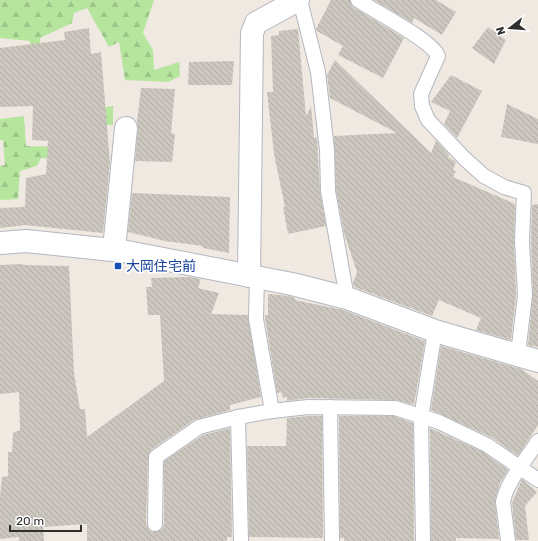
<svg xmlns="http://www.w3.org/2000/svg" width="538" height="541" viewBox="0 0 538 541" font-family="Rubik,'Noto Sans JP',sans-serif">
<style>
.forest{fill:url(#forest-firs)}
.building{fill:url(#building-back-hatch)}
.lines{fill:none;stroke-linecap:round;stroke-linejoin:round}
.service-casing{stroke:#b4b7c1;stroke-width:16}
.minor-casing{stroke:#b4b7c1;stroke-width:24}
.service{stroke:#fff;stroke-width:14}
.minor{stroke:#fff;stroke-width:22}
.transit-dot{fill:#1a4fb4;stroke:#fff;stroke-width:1.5}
.labels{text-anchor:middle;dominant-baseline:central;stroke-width:3.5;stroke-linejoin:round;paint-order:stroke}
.transit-label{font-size:14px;fill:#164399;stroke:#fff;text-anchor:start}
</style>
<defs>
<pattern id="forest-firs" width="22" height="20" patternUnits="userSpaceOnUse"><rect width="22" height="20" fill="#b6e59e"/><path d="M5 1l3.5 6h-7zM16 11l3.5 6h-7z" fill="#9dc588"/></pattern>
<pattern id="building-back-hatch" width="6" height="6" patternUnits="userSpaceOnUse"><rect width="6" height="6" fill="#cbc7bf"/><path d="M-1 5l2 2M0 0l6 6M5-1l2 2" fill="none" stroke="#afaba4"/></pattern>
</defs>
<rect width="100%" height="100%" fill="#efe9e1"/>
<g class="forest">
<path d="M0 0H154L143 33 153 50 154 70 179 62 180 76 168 82 125 80 119 42 109 47 87 8 74 13 72 23 40 38 42 77 34 92 30 41 0 38Z"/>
<path d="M113 106V125L76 124 75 112Z"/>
<path d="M24 116 26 146 62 147 61 159 41 158 37 166 20 171 18 199 0 200V166L5 165 3 140H0V119Z"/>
</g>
<g class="building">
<path d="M331 0H350L353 7 404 38 383 78 338 55 343 46 317 31 316 29Z"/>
<path d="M374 0H436L456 12 442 35 414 18 412 23Z"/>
<path d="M488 27 506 40 494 64 472 48Z"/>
<path d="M89 28 91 54 101 52 110 163 103 233 25 225 0 228V208L25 207 26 178 46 174 48 141 32 140 33 106 0 107V48L65 40 64 32Z"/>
<path d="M298 29 306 116 311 106 314 138 317 137 320 191 326 226 288 234 283 207H285L274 154 267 92H273L271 36 279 35V31Z"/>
<path d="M335 60 431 153 436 141 449 155 448 157 456 162 453 170 456 171 453 177 515 204 514 241 516 295 511 340 476 330 481 318 439 300 432 316 354 287 353 283 357 272 344 233 336 190 334 136 397 133 330 98 327 75Z"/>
<path d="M234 61 232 85H188L189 62Z"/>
<path d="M451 75 482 91 457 138 444 124 450 111 431 102Z"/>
<path d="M141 88 175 89 171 133 175 134 172 162 135 161 138 129 137 122Z"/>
<path d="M507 104 538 119V144L501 137Z"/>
<path d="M132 193 230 197 229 253 203 248V246L165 241 128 232Z"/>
<path d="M538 204V347L528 345 533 295 531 241 532 205Z"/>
<path d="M23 264V265L69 266 74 373 80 409H85L87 437 164 381 160 315H148L146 287H152L151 278 190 277 201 279 198 288 219 293 211 314 248 315 261 397 230 405V410L194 420 151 450 148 457 146 524 150 531 155 532 162 529 164 524V461L203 435 230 428 232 537H227V541H87V524L43 527 44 541H19V537L0 539V496L2 477 8 476V452H12L13 433 20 430 19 392 0 394V265Z"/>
<path d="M268 294 289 296 295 298V300L343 310 425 341 414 405 395 400 308 398 287 401V397L283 398 281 392 277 393 265 318V315H268Z"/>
<path d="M441 346 521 369 538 381V425L518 456 491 437 431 410Z"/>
<path d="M308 416H322L323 538 249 537 247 446H286L287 418Z"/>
<path d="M339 416H394L413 423 414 541H344V538H340Z"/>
<path d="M430 428 483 452 508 470 500 483 495 500 499 539 456 538V541H431Z"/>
<path d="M522 479 537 492 525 506 529 540H516L512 503Z"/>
</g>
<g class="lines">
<defs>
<g id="service">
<path d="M300 0 318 72 327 150 328 191 347 298"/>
<path d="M358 0C375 12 432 40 438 56L421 94 422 106 428 120 465 159 484 176 504 187 524 193 522 241 525 295 518 354"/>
<path d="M330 407 332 541"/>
<path d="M272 411 308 407 395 408 439 422 487 445 538 480"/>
<path d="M155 524 156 457 199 427 238 417"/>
<path d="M241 541 238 417 272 411 256 319 257 278"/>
<path d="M423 541 421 418 435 331"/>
<path d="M508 541 503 502C506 483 527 458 538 441"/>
</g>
<g id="minor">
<path d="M0 243 26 241 122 251 292 284 347 298 435 331 538 361"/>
<path d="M114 249 126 128"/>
<path d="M249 276 252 33 256 23 298 0"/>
</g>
</defs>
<use href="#service" class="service-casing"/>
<use href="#minor" class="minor-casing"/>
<use href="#service" class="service"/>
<use href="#minor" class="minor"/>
</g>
<rect class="transit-dot" x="114" y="262" width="8" height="8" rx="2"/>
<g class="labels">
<g class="transit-label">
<text x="126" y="266">大岡住宅前</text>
</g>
</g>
<g transform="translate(510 28) rotate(253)" stroke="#ffffff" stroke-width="3" paint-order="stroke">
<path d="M0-3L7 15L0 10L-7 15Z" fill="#2e2e2e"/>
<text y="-6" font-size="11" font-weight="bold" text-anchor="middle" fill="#2e2e2e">N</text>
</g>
<path d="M10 525v6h71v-6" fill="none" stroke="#2e2e2e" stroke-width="2"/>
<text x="16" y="525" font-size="12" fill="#2e2e2e" stroke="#ffffff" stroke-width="3" paint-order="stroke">20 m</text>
</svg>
